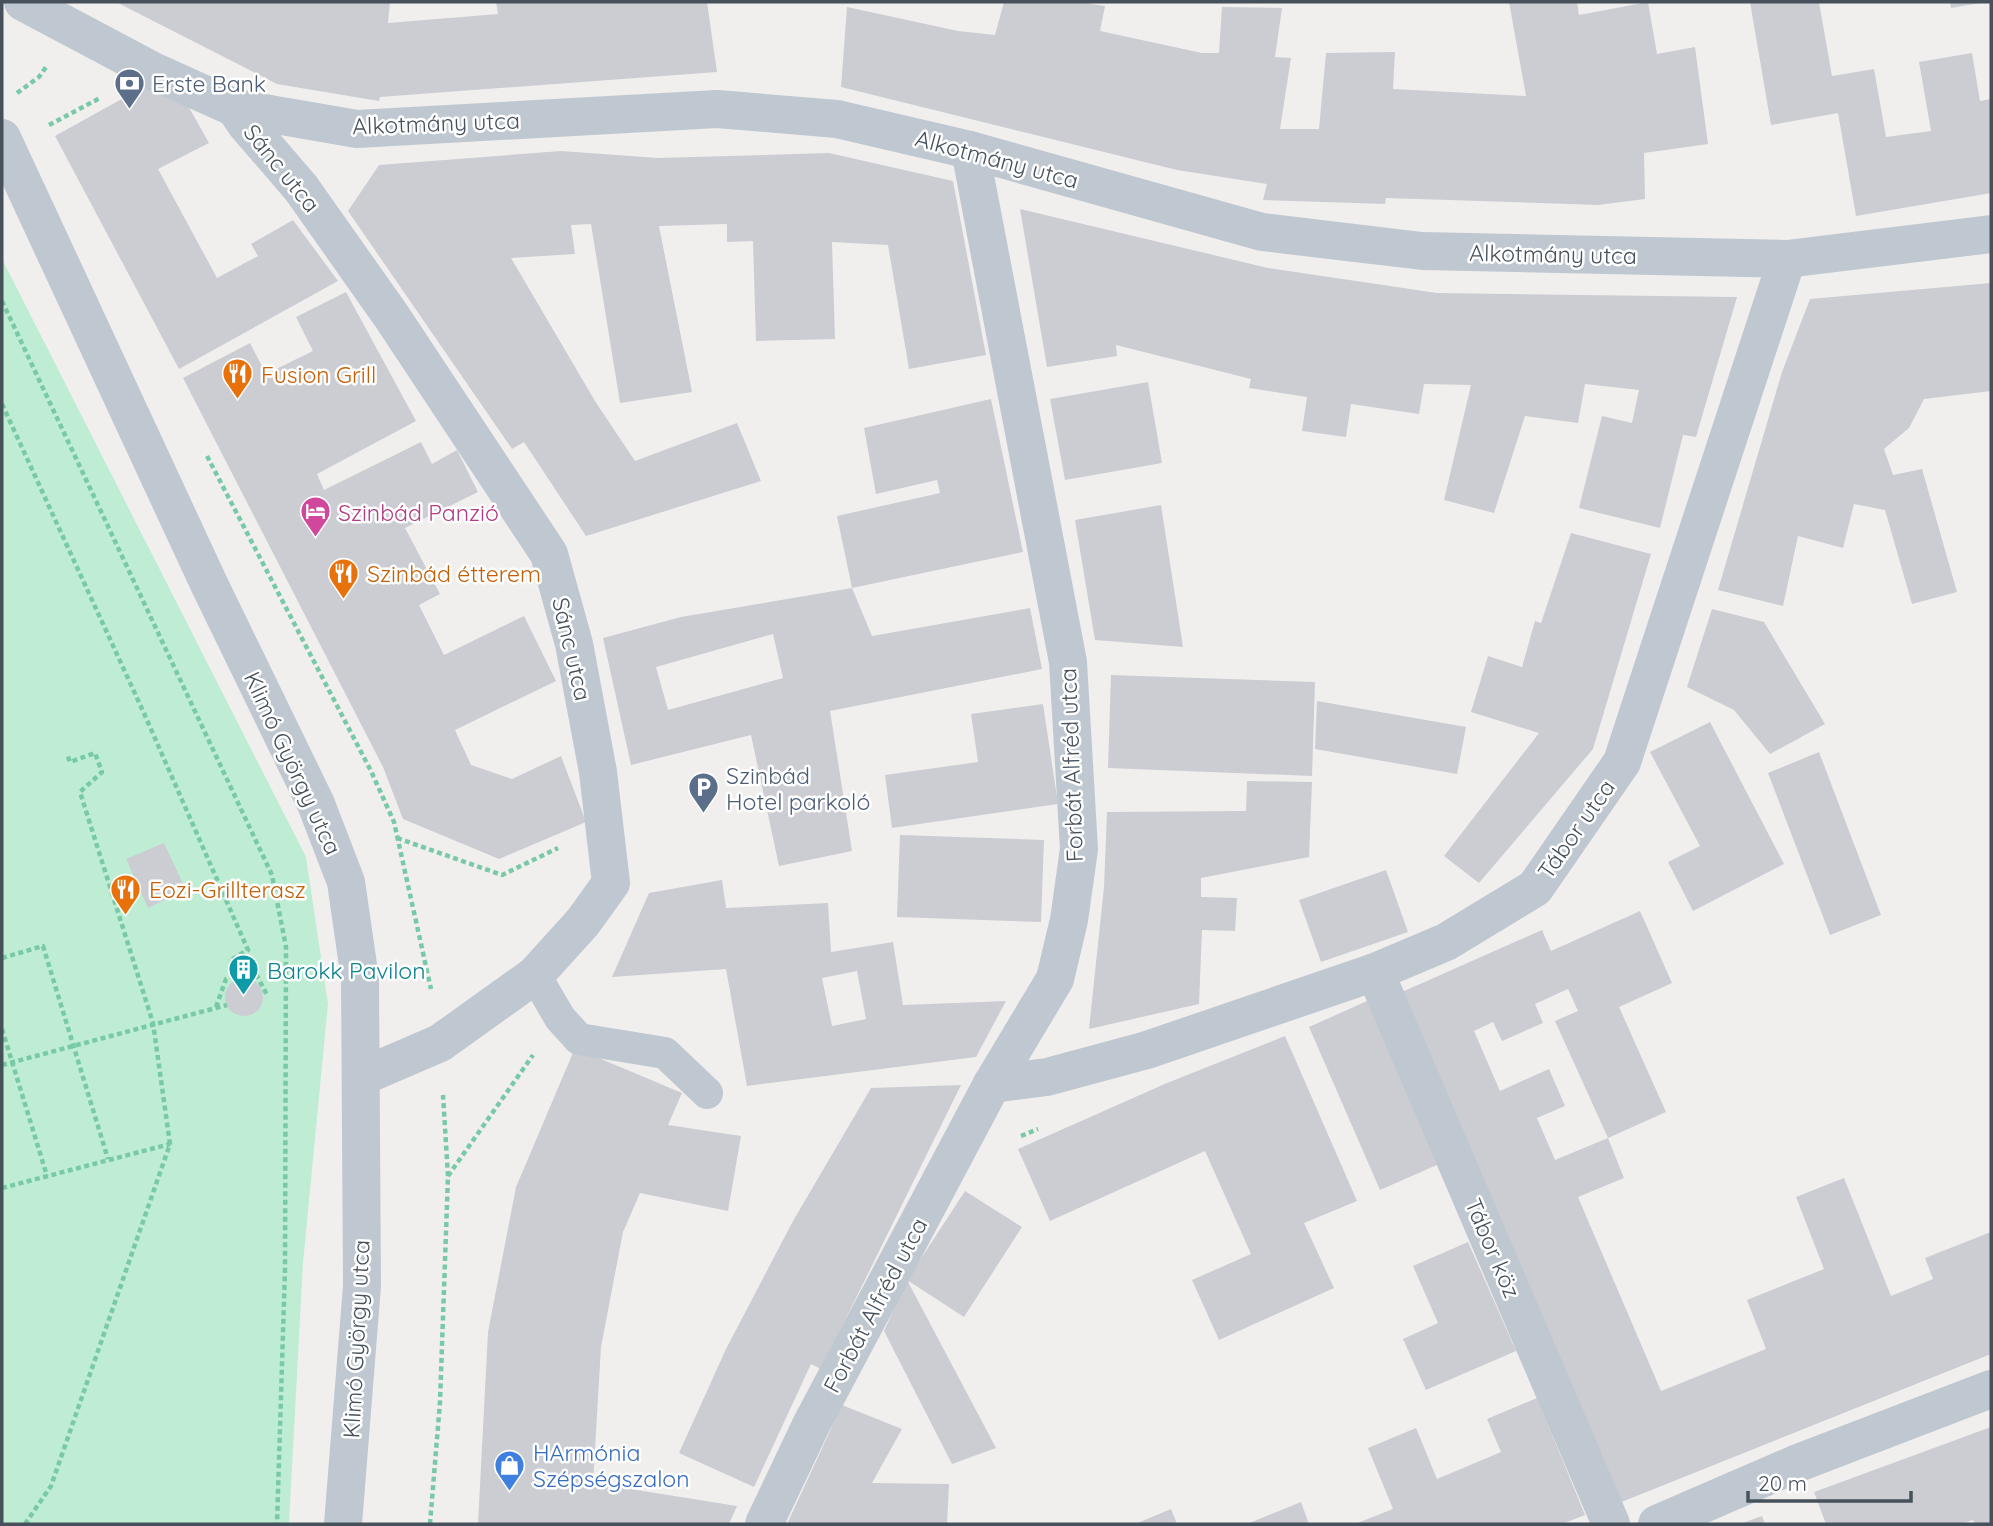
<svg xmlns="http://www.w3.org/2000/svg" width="1993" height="1526" viewBox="0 0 1993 1526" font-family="Quicksand,sans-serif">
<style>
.green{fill:#bfedd3}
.building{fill:#cbcdd3;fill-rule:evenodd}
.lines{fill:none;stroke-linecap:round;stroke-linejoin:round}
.path{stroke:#78c9a6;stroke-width:4.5;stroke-dasharray:5 3.5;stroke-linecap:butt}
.service{stroke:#bfc8d0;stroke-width:32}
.minor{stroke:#bfc8d0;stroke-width:38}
.tertiary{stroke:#bfc8d0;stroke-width:38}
.labels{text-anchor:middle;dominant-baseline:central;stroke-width:5;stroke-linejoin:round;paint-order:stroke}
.service-label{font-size:23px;fill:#4e5e75;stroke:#fff;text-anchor:start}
.street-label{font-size:23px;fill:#47515b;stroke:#fff}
.food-label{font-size:23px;fill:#c56008;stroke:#fff;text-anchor:start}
.hotel-label{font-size:23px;fill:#b23c85;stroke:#fff;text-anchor:start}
.culture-label{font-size:23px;fill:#0d838f;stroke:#fff;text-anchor:start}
.shop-label{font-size:23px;fill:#366cbe;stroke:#fff;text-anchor:start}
</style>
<rect width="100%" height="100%" fill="#f1efee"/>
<path class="green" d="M2 259 306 857 328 1004 303 1263 289 1524H2Z"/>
<g class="building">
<path d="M116 2H390L388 23 498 14 496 2H707L717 72 380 97 379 101 277 84Z"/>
<path d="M1004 2H1078L1105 6 1100 31 1202 53H1219L1222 7 1282 8 1275 57 1291 58 1280 129H1319L1326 53 1395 52 1393 89 1526 96 1509 2H1577L1579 15 1648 2 1657 54 1695 47 1708 144 1644 153 1645 199 1598 205 1386 198 1385 204 1263 200 1267 184 1177 170 841 87 847 7 958 31 995 35Z"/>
<path d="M1750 2H1819L1832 76 1874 69 1886 137 1931 131 1919 62 1972 53 1980 101 1991 99V193L1856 216 1838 113 1771 125Z"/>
<path d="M1950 2H1980V3L1951 8Z"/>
<path d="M147 85 182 95 209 143 158 169 217 278 258 256 251 244 293 220 338 281 179 369 55 136Z"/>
<path d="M561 151 658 158 829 153 953 181 986 355 909 369 888 245 832 242 835 339 756 341 753 241 727 242V224L659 226 692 392 620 403 591 224 571 225 575 254 511 258 595 401 635 461 737 423 761 481 586 536 524 442 512 449 348 211 379 165Z"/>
<path d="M1020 209 1268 268 1437 293 1737 297 1696 437 1683 435 1660 528 1579 508 1602 416 1632 423 1639 390 1585 384 1578 423 1525 416 1494 513 1444 500 1471 385 1424 384 1419 414 1351 404 1346 437 1302 431 1307 397 1249 388 1251 379 1116 345 1117 356 1047 367Z"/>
<path d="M1991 283V391L1924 399 1909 428 1884 449 1893 475 1922 469 1957 592 1912 604 1885 510 1854 504 1843 548 1798 536 1783 606 1718 590 1782 372 1810 299Z"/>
<path d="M346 292 416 421 317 474 324 490 421 442 432 464 457 450 478 492 405 528 440 594 419 605 444 655 524 616 556 681 455 730 471 765 512 779 561 756 586 822 499 859 403 819 383 767 183 378 250 343 266 374 313 351 296 317Z"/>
<path d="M1148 382 1162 463 1065 480 1050 399Z"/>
<path d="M991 399 1023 552 852 588 872 636 1030 608 1042 669 830 711 852 851 779 866 751 735 631 765 603 638 681 617 852 588 837 516 940 493 937 480 876 494 864 428ZM773 634 783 678 668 710 656 667Z"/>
<path d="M1161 505 1183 647 1095 640 1075 520Z"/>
<path d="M1571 533 1651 554 1593 749 1479 883 1444 856 1539 733 1471 712 1488 656 1522 667 1535 621 1541 623Z"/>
<path d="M1712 609 1764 622 1825 724 1770 754 1734 710 1687 687Z"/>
<path d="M1111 675 1315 682 1312 776 1108 768Z"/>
<path d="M1317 701 1466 727 1457 774 1315 749Z"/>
<path d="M1043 704 1058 804 892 828 885 775 978 762 971 714Z"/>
<path d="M1710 722 1784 864 1693 911 1668 862 1700 846 1650 752Z"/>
<path d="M1819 752 1881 915 1830 935 1768 773Z"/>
<path d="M1247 781 1312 782 1309 857 1201 878V897L1237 898 1235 931 1202 930 1199 1004 1089 1029 1104 887 1107 812 1246 811Z"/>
<path d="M900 835 1044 840 1041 922 897 917Z"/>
<path d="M164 843 186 890 148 908 126 859Z"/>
<path d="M1386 870 1408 932 1321 962 1299 900Z"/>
<path d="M722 880 726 908 828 903 831 952 893 942 903 1005 1006 1001 976 1057 747 1086 726 969 612 977 649 893ZM857 971 866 1019 832 1026 822 978Z"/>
<path d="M1640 911 1672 983 1619 1007 1666 1112 1608 1138 1624 1178 1578 1197 1661 1391 1766 1349 1747 1300 1824 1269 1796 1197 1844 1178 1891 1296 1933 1279 1925 1258 1991 1232V1354L1619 1503 1402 992 1542 930 1551 951ZM1568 989 1578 1011 1555 1021 1608 1138 1555 1160 1537 1118 1565 1106 1549 1069 1500 1091 1474 1031 1493 1022 1502 1041 1543 1023 1535 1004Z"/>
<circle cx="244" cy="997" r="19"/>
<path d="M1367 1001 1439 1164 1380 1190 1309 1027Z"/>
<path d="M1285 1036 1357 1201 1304 1223 1334 1288 1219 1340 1192 1280 1251 1254 1205 1151 1050 1221 1018 1149 1167 1083Z"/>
<path d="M575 1048 682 1093 668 1125 741 1136 728 1211 640 1193 623 1232 601 1347 593 1483 737 1506 729 1524H478L488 1332 516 1187Z"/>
<path d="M961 1085 821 1369 811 1364 754 1487 679 1453 726 1349 793 1221 871 1088Z"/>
<path d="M965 1191 1022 1227 964 1317 907 1280Z"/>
<path d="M1468 1242 1516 1351 1426 1390 1403 1339 1438 1323 1413 1266Z"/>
<path d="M907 1280 996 1448 952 1464 884 1331Z"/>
<path d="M1537 1398 1585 1515 1562 1524H1355L1393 1509 1368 1448 1416 1428 1437 1479 1501 1452 1487 1419Z"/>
<path d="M842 1405 902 1429 872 1483 949 1484 947 1524H787Z"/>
<path d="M1991 1427V1524H1975L1973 1520 1961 1524H1826L1814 1492Z"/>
<path d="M1301 1502 1309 1524H1247Z"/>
<path d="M1171 1509 1177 1524H1135Z"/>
<path d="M1762 1516 1765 1524H1740Z"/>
</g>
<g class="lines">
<g class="path">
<path d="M17 93 39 77 46 67"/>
<path d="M49 125 100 98"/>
<path d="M2 301 272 875 286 947 285 1269 277 1524"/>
<path d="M2 404 143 711 248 950 229 961"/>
<path d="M207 456 371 771 394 822 431 989"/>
<path d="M397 838 502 875 558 848"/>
<path d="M2 958 43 946 108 1159"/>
<path d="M216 1007 226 979 252 966 267 995"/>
<path d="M2 1029 47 1176"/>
<path d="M2 1065 227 1005"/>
<path d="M1021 1136 1038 1129"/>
<path d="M448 1176 533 1055"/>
<path d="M2 1188 170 1144"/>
<path d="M25 1524 51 1486 170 1144 153 1023 80 792 102 772 95 753 70 762 67 754"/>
<path d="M430 1524 440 1402 448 1176 443 1095"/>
</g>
<path class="service" d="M535 975 560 1018 579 1039 665 1053 707 1093"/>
<g class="minor">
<path d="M23 2 153 71 235 108 357 129 717 109 837 119 970 150 1262 232 1422 251 1787 259 1991 234"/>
<path d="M235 108 245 123 301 188 392 317 549 554 574 644 598 772 611 883 583 922 535 975 440 1043 361 1077"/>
<path d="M1375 972 1611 1524"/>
<path d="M992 1084 1047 1077 1147 1050 1375 972 1446 942 1535 888 1622 762 1787 259"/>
<path d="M764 1524 811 1425 992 1084 1055 979 1069 920 1079 849 1068 662 970 150"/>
<path d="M1657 1524 1798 1463 1991 1389"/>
</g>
<path class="tertiary" d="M2 138 210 586 316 804 346 882 360 979 362 1286 343 1524"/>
</g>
<defs>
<symbol id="bank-pin" viewBox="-11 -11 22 30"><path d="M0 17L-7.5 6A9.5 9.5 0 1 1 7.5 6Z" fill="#5c6f8a" stroke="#fff"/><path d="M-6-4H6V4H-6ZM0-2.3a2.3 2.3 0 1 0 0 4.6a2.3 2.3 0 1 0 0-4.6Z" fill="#fff"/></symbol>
<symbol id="restaurant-pin" viewBox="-11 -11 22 30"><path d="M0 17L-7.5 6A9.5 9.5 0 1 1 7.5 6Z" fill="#e8710a" stroke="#fff"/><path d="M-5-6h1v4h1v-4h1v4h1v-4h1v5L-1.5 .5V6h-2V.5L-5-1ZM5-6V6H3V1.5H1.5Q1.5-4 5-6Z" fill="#fff"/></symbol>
<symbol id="hotel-pin" viewBox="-11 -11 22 30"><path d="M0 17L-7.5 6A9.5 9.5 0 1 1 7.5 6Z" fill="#d1479c" stroke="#fff"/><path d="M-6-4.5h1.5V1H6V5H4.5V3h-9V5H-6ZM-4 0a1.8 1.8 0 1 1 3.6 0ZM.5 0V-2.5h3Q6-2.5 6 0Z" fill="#fff"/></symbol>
<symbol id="parking-pin" viewBox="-11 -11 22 30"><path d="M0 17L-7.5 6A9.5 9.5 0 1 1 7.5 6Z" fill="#5c6f8a" stroke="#fff"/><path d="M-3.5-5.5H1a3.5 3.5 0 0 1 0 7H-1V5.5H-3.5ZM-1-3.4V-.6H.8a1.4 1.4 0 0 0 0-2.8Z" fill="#fff"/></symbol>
<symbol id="building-pin" viewBox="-11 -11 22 30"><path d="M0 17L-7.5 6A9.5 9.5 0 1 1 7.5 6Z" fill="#0f9aa8" stroke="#fff"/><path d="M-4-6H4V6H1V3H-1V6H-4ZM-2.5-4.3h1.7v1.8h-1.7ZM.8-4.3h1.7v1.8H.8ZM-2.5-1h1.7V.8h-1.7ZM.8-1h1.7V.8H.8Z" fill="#fff"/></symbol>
<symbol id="shop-pin" viewBox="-11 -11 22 30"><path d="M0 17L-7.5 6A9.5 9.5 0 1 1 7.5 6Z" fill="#3f7fe0" stroke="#fff"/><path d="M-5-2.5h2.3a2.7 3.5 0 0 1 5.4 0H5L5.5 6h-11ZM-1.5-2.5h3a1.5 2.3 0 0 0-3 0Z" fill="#fff"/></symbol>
</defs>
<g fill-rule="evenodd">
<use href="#bank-pin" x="112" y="66" width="35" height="47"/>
<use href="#restaurant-pin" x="220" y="356" width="35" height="47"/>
<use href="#hotel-pin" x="298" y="494" width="35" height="47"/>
<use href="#restaurant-pin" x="326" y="556" width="35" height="47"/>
<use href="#parking-pin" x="686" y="770" width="35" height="47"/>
<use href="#restaurant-pin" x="108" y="872" width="35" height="47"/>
<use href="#building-pin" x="226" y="952" width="35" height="47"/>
<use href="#shop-pin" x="492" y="1448" width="35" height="47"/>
</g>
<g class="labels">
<g class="service-label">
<text x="152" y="83">Erste Bank</text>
<text x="726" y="775">Szinbád<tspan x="726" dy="26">Hotel parkoló</tspan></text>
</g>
<g class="street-label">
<text transform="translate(436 123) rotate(-2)">Alkotmány utca</text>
<text transform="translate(997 159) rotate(15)">Alkotmány utca</text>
<text transform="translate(282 168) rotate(51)">Sánc utca</text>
<text transform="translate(1553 254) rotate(1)">Alkotmány utca</text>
<text transform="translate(572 649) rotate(77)">Sánc utca</text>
<text transform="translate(293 763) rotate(65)">Klimó György utca</text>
<text transform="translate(1071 765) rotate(-92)">Forbát Alfréd utca</text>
<text transform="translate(1576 829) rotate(-55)">Tábor utca</text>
<text transform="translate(1493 1248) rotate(67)">Tábor köz</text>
<text transform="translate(875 1305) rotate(-62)">Forbát Alfréd utca</text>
<text transform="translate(356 1339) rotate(-87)">Klimó György utca</text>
</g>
<g class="food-label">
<text x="261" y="374">Fusion Grill</text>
<text x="367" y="573">Szinbád étterem</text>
<text x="149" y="889">Eozi-Grillterasz</text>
</g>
<g class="hotel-label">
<text x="338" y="512">Szinbád Panzió</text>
</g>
<g class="culture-label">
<text x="267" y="970">Barokk Pavilon</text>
</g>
<g class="shop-label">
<text x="533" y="1452">HArmónia<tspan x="533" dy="26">Szépségszalon</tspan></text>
</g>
</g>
<rect width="1993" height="1526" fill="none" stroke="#47515b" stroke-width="7"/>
<path d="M1748 1491v10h163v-10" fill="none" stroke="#47515b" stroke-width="3.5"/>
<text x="1758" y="1491" font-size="21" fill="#47515b" stroke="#ffffff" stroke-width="5" paint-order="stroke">20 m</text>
</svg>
